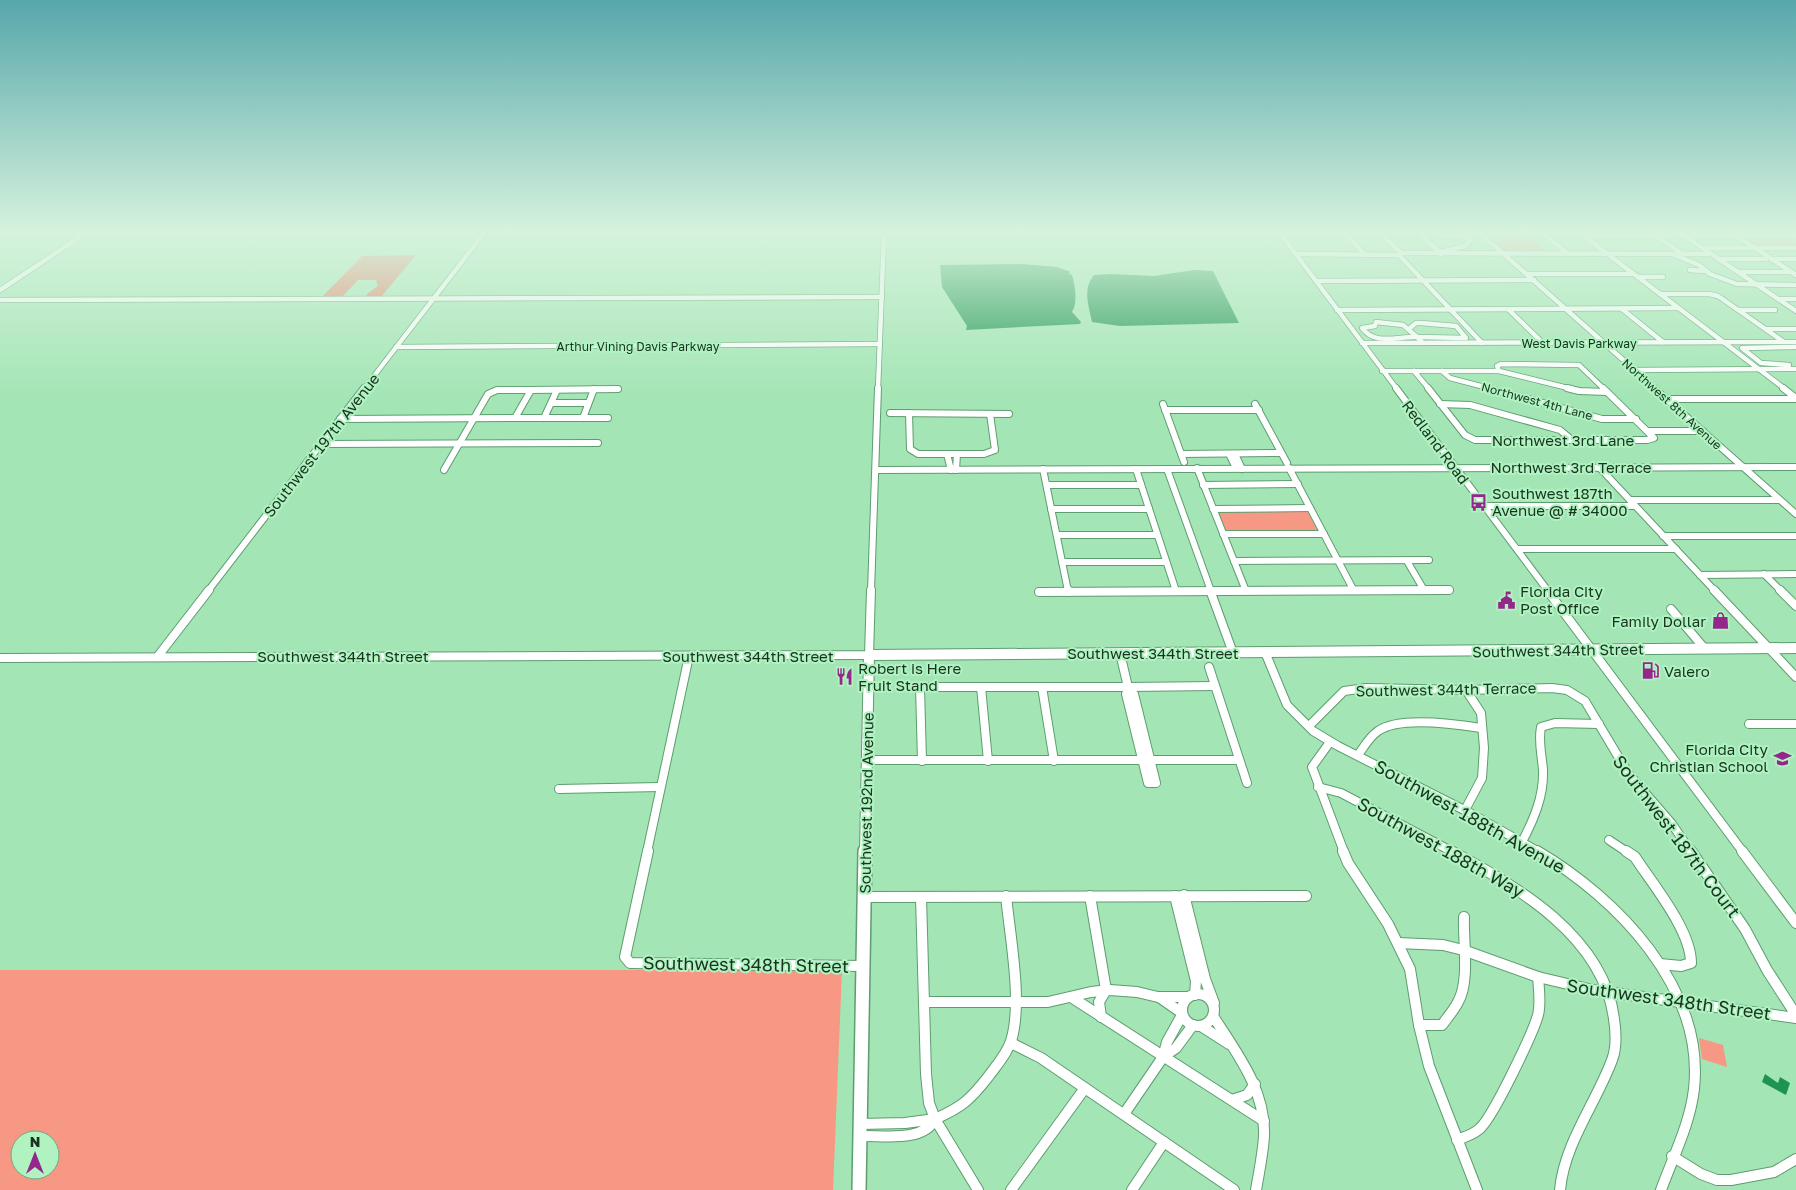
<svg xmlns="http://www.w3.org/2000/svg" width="1796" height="1190" viewBox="0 0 1796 1190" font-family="'Golos Text',sans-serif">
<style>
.green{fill:#f79885;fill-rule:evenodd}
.forest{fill:#e87661}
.water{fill:#1d944f}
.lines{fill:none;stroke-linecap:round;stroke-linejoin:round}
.minor-far3-casing{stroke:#5d9d6f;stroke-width:6}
.minor-far2-casing{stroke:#5d9d6f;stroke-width:8}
.minor-far1-casing{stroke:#5d9d6f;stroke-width:10}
.minor-casing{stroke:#5d9d6f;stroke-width:12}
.major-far1-casing{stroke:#5d9d6f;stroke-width:12}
.major-casing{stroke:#5d9d6f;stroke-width:16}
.minor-far3{stroke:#fff;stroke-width:4.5}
.minor-far2{stroke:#fff;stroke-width:6}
.minor-far1{stroke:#fff;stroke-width:8}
.minor{stroke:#fff;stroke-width:10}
.major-far1{stroke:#fff;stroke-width:10}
.major{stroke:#fff;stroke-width:13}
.labels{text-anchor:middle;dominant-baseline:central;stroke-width:4;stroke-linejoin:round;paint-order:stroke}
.far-street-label{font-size:12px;fill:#183320;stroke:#b0f3c1}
.street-label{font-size:15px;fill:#183320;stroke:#b0f3c1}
.poi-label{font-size:15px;fill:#183320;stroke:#b0f3c1;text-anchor:start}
.near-street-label{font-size:18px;fill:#183320;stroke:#b0f3c1}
</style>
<rect width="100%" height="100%" fill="#a3e5b4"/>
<g class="green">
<path d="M1740 237H1788L1796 242V247H1757Z"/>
<path d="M1489 238H1530L1548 253H1506Z"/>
<path d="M1301 510 1310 513 1318 529 1316 531H1227L1224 530 1218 514V512Z"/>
<path d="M0 970H842L833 1190H0ZM20 1140H50V1170H20Z"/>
<path d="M1699 1038 1723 1045 1727 1067 1702 1059Z"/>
</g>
<path class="forest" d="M416 255 380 298H365L368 293 378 286 376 280H358L341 298H321L362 256Z"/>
<g class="water">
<path d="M1022 264 1057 267 1071 272 1068 273 1072 275C1075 285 1078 303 1072 312L1081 322 1080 324 966 330 967 326 942 287 940 265Z"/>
<path d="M1194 270 1213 271 1239 323 1120 326 1092 322C1089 306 1082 289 1094 275L1111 274 1154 276Z"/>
<path d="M1765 1074 1778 1083 1780 1077 1790 1083 1786 1095 1762 1082Z"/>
</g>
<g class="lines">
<defs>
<g id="minor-far3">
<path d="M1280 233 1397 389"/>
<path d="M1324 233 1325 235"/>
<path d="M1345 233 1364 254"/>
<path d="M1380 233 1401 253"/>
<path d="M1419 233 1441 254"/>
<path d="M1480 233 1656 389"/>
<path d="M1543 233 1568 254"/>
<path d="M1580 233 1785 389"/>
<path d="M1680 233 1796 311"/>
<path d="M1655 235 1681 253"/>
<path d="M1440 236H1463L1470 240 1465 246 1441 252"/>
<path d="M1584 236 1683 235"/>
<path d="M1685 236H1796"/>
<path d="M1738 237 1796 275"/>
<path d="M1702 248H1796"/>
<path d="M1402 253 1711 254"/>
<path d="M1296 254 1398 255"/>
<path d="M1672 254 1699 265 1710 274 1737 284 1796 285"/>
<path d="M1399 255 1482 343"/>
<path d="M1719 259H1766"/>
<path d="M1772 259H1796"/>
<path d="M1690 270 1706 271"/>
<path d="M1739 272H1791"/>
<path d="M1527 274H1632"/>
<path d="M1638 277H1663"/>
<path d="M1316 281 1534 280"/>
<path d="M0 290 86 233"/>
<path d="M1660 294H1709L1718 296 1784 342"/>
<path d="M1779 299H1796"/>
<path d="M0 300 882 297"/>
<path d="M1622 309 1663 342"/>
<path d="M1337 310 1678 308"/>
<path d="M1509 310 1543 343"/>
<path d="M1739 310H1775"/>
<path d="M1376 322 1403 325 1417 337C1398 336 1375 346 1362 328L1375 326Z"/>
<path d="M1410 328 1416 323H1421L1456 326 1466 338 1417 337"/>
<path d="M1766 329H1796"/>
<path d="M1417 337 1423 343"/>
<path d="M1362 343 1796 342"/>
<path d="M396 347 880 344"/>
<path d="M1789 365 1761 363 1742 348 1796 347"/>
<path d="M1633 370 1796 369"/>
<path d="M1382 371H1499L1572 389"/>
<path d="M1414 371 1429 389"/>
<path d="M1442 371 1450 378 1492 389"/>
<path d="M1499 371 1497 366 1501 364 1579 365 1604 389"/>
<path d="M364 389 484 233"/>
<path d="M590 389H618"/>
<path d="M878 389 884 233"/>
</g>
<g id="minor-far2">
<path d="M1396 388 1548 591"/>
<path d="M1428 388 1465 435 1475 440H1647L1654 438 1603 388"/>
<path d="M1487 388 1602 419H1636"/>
<path d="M1567 388 1579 391 1607 392"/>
<path d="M1654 388 1796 514"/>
<path d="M1783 388 1796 398"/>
<path d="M1667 399H1796"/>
<path d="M553 403H588"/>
<path d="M1163 404 1184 462"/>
<path d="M1255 404 1287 463"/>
<path d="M1440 404 1470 405 1560 430 1573 441"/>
<path d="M1165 410H1259"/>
<path d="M890 413 1009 414"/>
<path d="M909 413 910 449 918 454H984L995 450 990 414"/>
<path d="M544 418 557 390"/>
<path d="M583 418 594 389"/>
<path d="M608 418H515L531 390 618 389"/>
<path d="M340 419 515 418"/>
<path d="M1649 431H1703"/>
<path d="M321 444 598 443"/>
<path d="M947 454 951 470"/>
<path d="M1182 454 1281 453"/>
<path d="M1599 467 1715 591"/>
<path d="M1197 468 1246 591"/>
<path d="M1236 468 1230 456 1232 454 1236 456 1242 469"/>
<path d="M1289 468 1354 591"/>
<path d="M1043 469 1068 591"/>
<path d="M1136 469 1176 591"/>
<path d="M1167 469 1211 591"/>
<path d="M444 470 488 394 497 390H531"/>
<path d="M876 470 1796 467"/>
<path d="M956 470 957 454"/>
<path d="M1047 485H1141"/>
<path d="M1203 485 1298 484"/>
<path d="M1630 500H1779"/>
<path d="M1485 506H1635"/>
<path d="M1051 509H1149"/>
<path d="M1213 509 1310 508"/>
<path d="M1223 534H1324"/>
<path d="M1057 535H1157"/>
<path d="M1663 536H1796"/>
<path d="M1517 549H1676"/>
<path d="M1234 561 1429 560"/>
<path d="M1407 561 1424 590"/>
<path d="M1062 562H1166"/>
<path d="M1764 574 1781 591"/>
<path d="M1700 575 1796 574"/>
<path d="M208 591 364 388"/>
<path d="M871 591 878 388"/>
<path d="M1278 591 1449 590"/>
</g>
<g id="minor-far1">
<path d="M1068 590V592"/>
<path d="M1210 590 1233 653"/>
<path d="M1547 590 1743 852"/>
<path d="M1714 590 1796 677"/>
<path d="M1780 590 1796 606"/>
<path d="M1039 592 1449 590"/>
<path d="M1671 609 1705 649"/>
<path d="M1265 652 1287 705 1313 731 1338 746 1470 813 1539 852"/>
<path d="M158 656 209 590"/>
<path d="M0 658 869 655 871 590"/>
<path d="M1209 667 1247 783"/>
<path d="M981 687 988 761"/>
<path d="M1042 687 1054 761"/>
<path d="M1129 690 1134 694 1156 783H1148L1126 694Z"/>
<path d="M1129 690 1128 687 1215 686"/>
<path d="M1749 724H1796"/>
<path d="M1309 726 1344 691 1366 688 1466 690 1552 688 1567 690 1585 701 1628 773 1672 824 1691 852"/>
<path d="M1330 742 1312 767 1344 852"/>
<path d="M1358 755C1364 747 1369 737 1378 731 1399 716 1456 724 1481 728"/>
<path d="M867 760H1239"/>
<path d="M922 761 920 687H1128L1120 653"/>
<path d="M1318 787 1341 793 1453 852"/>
<path d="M559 789 660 787"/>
<path d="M1465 810 1482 778 1484 748 1481 713 1466 690"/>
<path d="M1609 840 1627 852"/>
<path d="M1522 842C1534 819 1544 796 1543 770 1542 756 1538 742 1541 727L1555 723 1599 724"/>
<path d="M647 852 689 656"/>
</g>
<g id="minor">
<path d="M648 851 625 957 630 963 863 966"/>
<path d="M1343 851 1348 863 1388 924 1410 969 1419 1025 1429 1066 1477 1190"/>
<path d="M1451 851C1517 886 1604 937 1614 1019 1616 1032 1617 1047 1612 1060 1596 1103 1564 1144 1560 1190"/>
<path d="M1537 851C1617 898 1705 988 1694 1089 1690 1124 1673 1157 1661 1190"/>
<path d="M1626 851 1635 857C1653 885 1691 930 1691 963L1681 966 1660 964"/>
<path d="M1691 851 1745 929 1767 970 1796 1015"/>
<path d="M1742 851 1796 923"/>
<path d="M1184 895 1205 979 1214 1003"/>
<path d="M1090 896 1106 990 1099 1002 1101 1017"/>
<path d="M1175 896 1196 981 1195 995"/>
<path d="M864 897 1306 896"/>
<path d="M921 897 926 1074 929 1103 935 1119 978 1190"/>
<path d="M1398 943 1443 945 1463 950 1538 977 1593 990 1796 1018"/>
<circle cx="1198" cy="1010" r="16"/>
<path d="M1071 997 1264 1121"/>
<path d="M1159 997 1182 1013"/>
<path d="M924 1002H1048L1091 992 1110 990 1137 992 1158 997H1189"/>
<path d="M1213 1016C1236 1052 1266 1090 1264 1136 1263 1154 1259 1172 1256 1190"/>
<path d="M1419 1025H1442C1447 1018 1454 1010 1458 1002 1470 981 1463 942 1464 917"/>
<path d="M1201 1026 1229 1044"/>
<path d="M1011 1043 1041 1058 1234 1190"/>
<path d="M1163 1057 1176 1048 1193 1025"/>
<path d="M1232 1100 1247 1095 1255 1084"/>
<path d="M1124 1114 1163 1057 1167 1042 1182 1015"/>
<path d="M935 1119C962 1107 970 1100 988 1077 996 1066 1007 1054 1011 1041 1023 1003 1010 937 1006 896"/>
<path d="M860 1124 905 1123 935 1119C923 1143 883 1135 860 1136"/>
<path d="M1457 1140C1464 1137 1472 1135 1478 1130 1491 1122 1533 1033 1538 1015 1541 1003 1539 990 1538 977"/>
<path d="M1672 1156 1701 1174 1717 1180H1731L1774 1172 1796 1159"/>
<path d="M1011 1190 1085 1088"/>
<path d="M1132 1190 1164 1142"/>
</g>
<path id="major-far1" d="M865 852 869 655 1796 648"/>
<path id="major" d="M859 1190 865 851"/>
</defs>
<use href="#minor-far3" class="minor-far3-casing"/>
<use href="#minor-far2" class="minor-far2-casing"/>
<use href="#minor-far1" class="minor-far1-casing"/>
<use href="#minor" class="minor-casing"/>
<use href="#major-far1" class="major-far1-casing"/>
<use href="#major" class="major-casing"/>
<use href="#minor-far3" class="minor-far3"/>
<use href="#minor-far2" class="minor-far2"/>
<use href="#minor-far1" class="minor-far1"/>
<use href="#minor" class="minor"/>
<use href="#major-far1" class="major-far1"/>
<use href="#major" class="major"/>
</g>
<linearGradient id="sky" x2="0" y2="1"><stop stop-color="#57a7ab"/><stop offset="0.58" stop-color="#d6f3dd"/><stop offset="1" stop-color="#d6f3dd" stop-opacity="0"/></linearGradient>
<rect width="1796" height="400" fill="url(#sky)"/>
<defs>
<symbol id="bus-bare" viewBox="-9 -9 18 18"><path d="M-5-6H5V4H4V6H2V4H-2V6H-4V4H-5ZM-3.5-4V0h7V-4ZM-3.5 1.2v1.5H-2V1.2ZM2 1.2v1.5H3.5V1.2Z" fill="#93288a" stroke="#b0f3c1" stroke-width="2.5" paint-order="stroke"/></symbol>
<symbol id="civic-bare" viewBox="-9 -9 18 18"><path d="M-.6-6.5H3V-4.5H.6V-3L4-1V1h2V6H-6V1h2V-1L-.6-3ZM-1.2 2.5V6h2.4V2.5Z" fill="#93288a" stroke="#b0f3c1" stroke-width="2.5" paint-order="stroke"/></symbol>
<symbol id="shop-bare" viewBox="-9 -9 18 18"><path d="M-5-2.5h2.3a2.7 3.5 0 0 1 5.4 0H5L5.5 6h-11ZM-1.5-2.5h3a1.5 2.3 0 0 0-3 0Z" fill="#93288a" stroke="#b0f3c1" stroke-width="2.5" paint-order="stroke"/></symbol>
<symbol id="fuel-bare" viewBox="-9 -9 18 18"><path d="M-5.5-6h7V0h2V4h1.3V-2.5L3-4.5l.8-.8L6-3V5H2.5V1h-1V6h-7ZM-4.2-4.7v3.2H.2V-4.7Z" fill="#93288a" stroke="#b0f3c1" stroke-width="2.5" paint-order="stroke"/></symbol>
<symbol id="restaurant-bare" viewBox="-9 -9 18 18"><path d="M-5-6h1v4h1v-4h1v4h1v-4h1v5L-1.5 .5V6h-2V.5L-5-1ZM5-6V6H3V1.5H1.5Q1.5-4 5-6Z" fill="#93288a" stroke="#b0f3c1" stroke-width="2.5" paint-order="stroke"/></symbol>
<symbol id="school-bare" viewBox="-9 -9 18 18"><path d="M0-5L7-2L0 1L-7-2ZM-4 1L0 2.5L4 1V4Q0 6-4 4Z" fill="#93288a" stroke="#b0f3c1" stroke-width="2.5" paint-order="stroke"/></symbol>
</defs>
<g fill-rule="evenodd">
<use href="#bus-bare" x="1466" y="490" width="25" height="25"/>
<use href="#civic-bare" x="1494" y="588" width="25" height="25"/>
<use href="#shop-bare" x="1708" y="608" width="25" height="25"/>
<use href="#fuel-bare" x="1638" y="658" width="25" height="25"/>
<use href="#restaurant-bare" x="832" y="664" width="25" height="25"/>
<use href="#school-bare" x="1770" y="746" width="25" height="25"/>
</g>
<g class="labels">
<g class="far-street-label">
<text x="1579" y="343">West Davis Parkway</text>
<text x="638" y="346">Arthur Vining Davis Parkway</text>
<text transform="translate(1537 401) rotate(15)">Northwest 4th Lane</text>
<text transform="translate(1672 404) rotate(42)">Northwest 8th Avenue</text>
</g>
<g class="street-label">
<text x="1563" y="440">Northwest 3rd Lane</text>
<text transform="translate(1436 442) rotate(53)">Redland Road</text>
<text transform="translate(321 445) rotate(-52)">Southwest 197th Avenue</text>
<text x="1571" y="467">Northwest 3rd Terrace</text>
<text transform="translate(1558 650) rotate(-1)">Southwest 344th Street</text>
<text x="1153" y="653">Southwest 344th Street</text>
<text x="343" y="656">Southwest 344th Street</text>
<text x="748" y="656">Southwest 344th Street</text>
<text transform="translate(1446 689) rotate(-1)">Southwest 344th Terrace</text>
<text transform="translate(866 803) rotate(-89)">Southwest 192nd Avenue</text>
</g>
<g class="poi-label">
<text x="1492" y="493">Southwest 187th<tspan x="1492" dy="17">Avenue @ # 34000</tspan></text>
<text x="1520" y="591">Florida City<tspan x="1520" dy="17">Post Office</tspan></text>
<text x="1706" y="621" text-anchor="end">Family Dollar</text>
<text x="858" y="668">Robert is Here<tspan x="858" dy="17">Fruit Stand</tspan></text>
<text x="1664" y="671">Valero</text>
<text x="1768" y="749" text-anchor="end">Florida City<tspan x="1768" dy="17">Christian School</tspan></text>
</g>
<g class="near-street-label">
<text transform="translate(1470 816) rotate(29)">Southwest 188th Avenue</text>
<text transform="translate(1677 836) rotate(53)">Southwest 187th Court</text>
<text transform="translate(1441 847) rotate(29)">Southwest 188th Way</text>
<text transform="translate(746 964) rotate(1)">Southwest 348th Street</text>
<text transform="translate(1669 999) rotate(8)">Southwest 348th Street</text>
</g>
</g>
<g transform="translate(35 1155)"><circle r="24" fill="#b0f3c1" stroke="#73a681"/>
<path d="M0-4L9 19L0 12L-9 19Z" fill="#93288a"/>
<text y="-8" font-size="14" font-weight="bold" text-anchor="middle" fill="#183320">N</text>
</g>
</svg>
